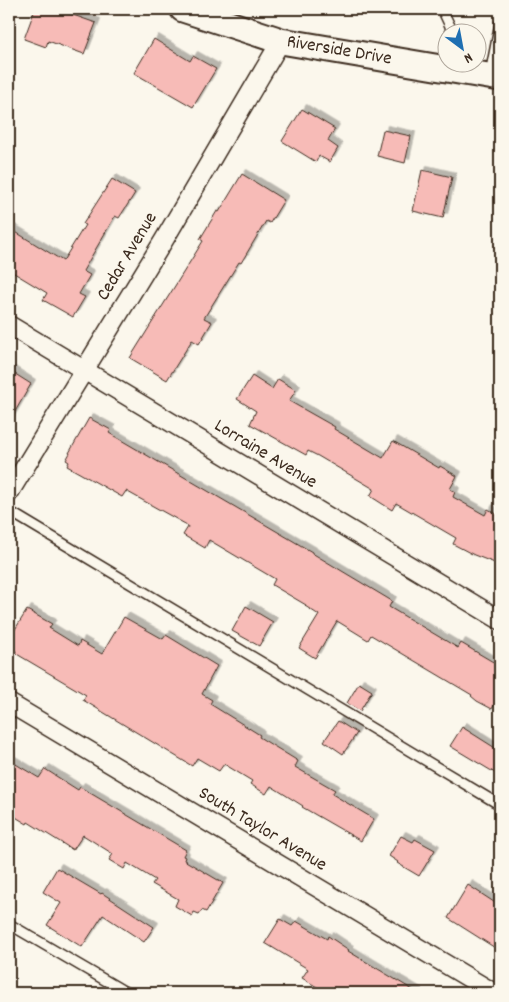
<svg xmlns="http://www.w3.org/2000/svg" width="509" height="1002" viewBox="0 0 509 1002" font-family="Dekko,sans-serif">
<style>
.building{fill:#f7bbb7;stroke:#3b2a1e;filter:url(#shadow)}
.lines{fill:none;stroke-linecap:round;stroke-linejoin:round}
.lane-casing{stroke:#3b2a1e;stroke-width:12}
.street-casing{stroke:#3b2a1e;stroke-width:21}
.secondary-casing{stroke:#3b2a1e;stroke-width:29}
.lane{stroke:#fbf7ec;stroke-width:9}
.street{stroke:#fbf7ec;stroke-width:18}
.secondary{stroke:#fbf7ec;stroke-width:25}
.labels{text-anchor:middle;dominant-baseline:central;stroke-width:4;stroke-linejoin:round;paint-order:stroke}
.street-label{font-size:19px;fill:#3b2a1e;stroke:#fbf7ec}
</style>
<defs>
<filter id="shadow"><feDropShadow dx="4.5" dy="-4.5" stdDeviation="0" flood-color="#0004"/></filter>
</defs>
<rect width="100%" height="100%" fill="#fbf7ec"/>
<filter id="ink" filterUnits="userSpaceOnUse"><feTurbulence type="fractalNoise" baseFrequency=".02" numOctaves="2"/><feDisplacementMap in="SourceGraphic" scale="10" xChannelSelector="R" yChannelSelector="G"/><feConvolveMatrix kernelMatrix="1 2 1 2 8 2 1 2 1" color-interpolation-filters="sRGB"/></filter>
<g filter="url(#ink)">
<g class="building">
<path d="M35 9H56L96 23 84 54 48 41 46 47 24 39Z"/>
<path d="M154 39 190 61 193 56 216 69 193 107 134 73Z"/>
<path d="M302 109 335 129 328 141 338 148 330 162 319 156 316 162 282 141Z"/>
<path d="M383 130 411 136 405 163 377 156Z"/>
<path d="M422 170 452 177 443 218 413 211Z"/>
<path d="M242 174 284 200 270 223 266 221 241 263 239 262 204 318 212 322 199 344 192 340 167 380 130 358 203 241 200 239 217 211 219 212Z"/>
<path d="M112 179 135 193 119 218 115 216 83 271 90 275 79 294 85 297 73 317 43 300 47 293 9 270V228L63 261 85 225 83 224Z"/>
<path d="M9 370 31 384 9 422Z"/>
<path d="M252 376 272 389 278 379 296 390 289 401 335 427 334 429 383 458 393 441 439 468 440 466 457 476 450 489 455 492 453 497 485 515 488 509 500 516V565L474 555 453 544 456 538 396 503 392 510 370 496 374 489 318 456 308 451 306 455 250 424 256 411 237 399Z"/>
<path d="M89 418 111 430 109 433 312 552V553L392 601 389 607 458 648 461 643 500 666V695L492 709 477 701 471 696 472 695 371 635 368 640 337 621 315 658 299 648 319 615 305 606 306 605 272 585 275 579 209 540 205 548 183 535 188 527 187 525 126 491 122 497 67 466 69 462 66 460 70 453H69Z"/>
<path d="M246 606 273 622 259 646 232 631Z"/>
<path d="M27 610 52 624 49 628 78 646 80 641 102 654 124 617 163 639 166 635 217 666 202 694 212 700 210 704 260 735 259 737 298 761 295 767 335 790 332 794 374 819 361 841 302 807 303 806 271 786 266 794 250 784 252 781 224 764 219 771 197 758 192 766 83 700 86 695 15 653 16 651 9 646V639Z"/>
<path d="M359 683 372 691 360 711 347 703Z"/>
<path d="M338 721 357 733 343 754 324 741Z"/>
<path d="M462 727 500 751V776L450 746Z"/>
<path d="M9 760 39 778 45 769 78 790 80 787 186 850 183 856 185 857 184 860 223 883 206 912 202 910 199 914 194 912 192 916 175 906 178 899 152 884 155 880 127 863 124 869 109 860 113 854 83 835 73 850 28 822 27 824 9 813Z"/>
<path d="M401 836 413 842 415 839 435 850 419 876 397 863 398 862 389 856Z"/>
<path d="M57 868 101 894 102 893 154 927 144 942 103 915 82 947 47 925 61 903 43 892Z"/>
<path d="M468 885 500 906V951L448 918Z"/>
<path d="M280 919 292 926 296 921 327 939 328 936 349 950 348 951 418 993H327L302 978 308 969 265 943Z"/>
</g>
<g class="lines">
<defs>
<g id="lane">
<path d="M442 9 450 26 451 32"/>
<path d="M490 74 500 23"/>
<path d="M9 511 500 805"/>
<path d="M9 924 127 993"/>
</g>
<g id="street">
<path d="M9 325 500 620"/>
<path d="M9 493 164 240 281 41"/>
<path d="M9 703 494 993"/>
</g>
<g id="secondary">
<path id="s1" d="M183 9 281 41 500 78"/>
</g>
</defs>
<use href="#lane" class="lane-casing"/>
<use href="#street" class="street-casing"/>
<use href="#secondary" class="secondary-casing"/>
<use href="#lane" class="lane"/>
<use href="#street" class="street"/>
<use href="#secondary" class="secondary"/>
</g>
</g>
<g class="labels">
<g class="street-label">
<text stroke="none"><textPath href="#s1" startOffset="162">Riverside Drive</textPath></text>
<text transform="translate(128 257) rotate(-59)">Cedar Avenue</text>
<text transform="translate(265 455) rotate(31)">Lorraine Avenue</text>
<text transform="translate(262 830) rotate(31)">South Taylor Avenue</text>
</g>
</g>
<rect width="509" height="1002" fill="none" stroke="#fbf7ec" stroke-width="30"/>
<rect x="15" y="15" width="479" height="972" fill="none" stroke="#3b2a1e" stroke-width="2" filter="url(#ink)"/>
<g transform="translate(462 48) rotate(148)"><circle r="24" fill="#fbf7ec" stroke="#aea59a"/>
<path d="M0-4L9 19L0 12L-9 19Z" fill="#1f6fb2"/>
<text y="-8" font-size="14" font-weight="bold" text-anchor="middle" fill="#3b2a1e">N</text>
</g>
</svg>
